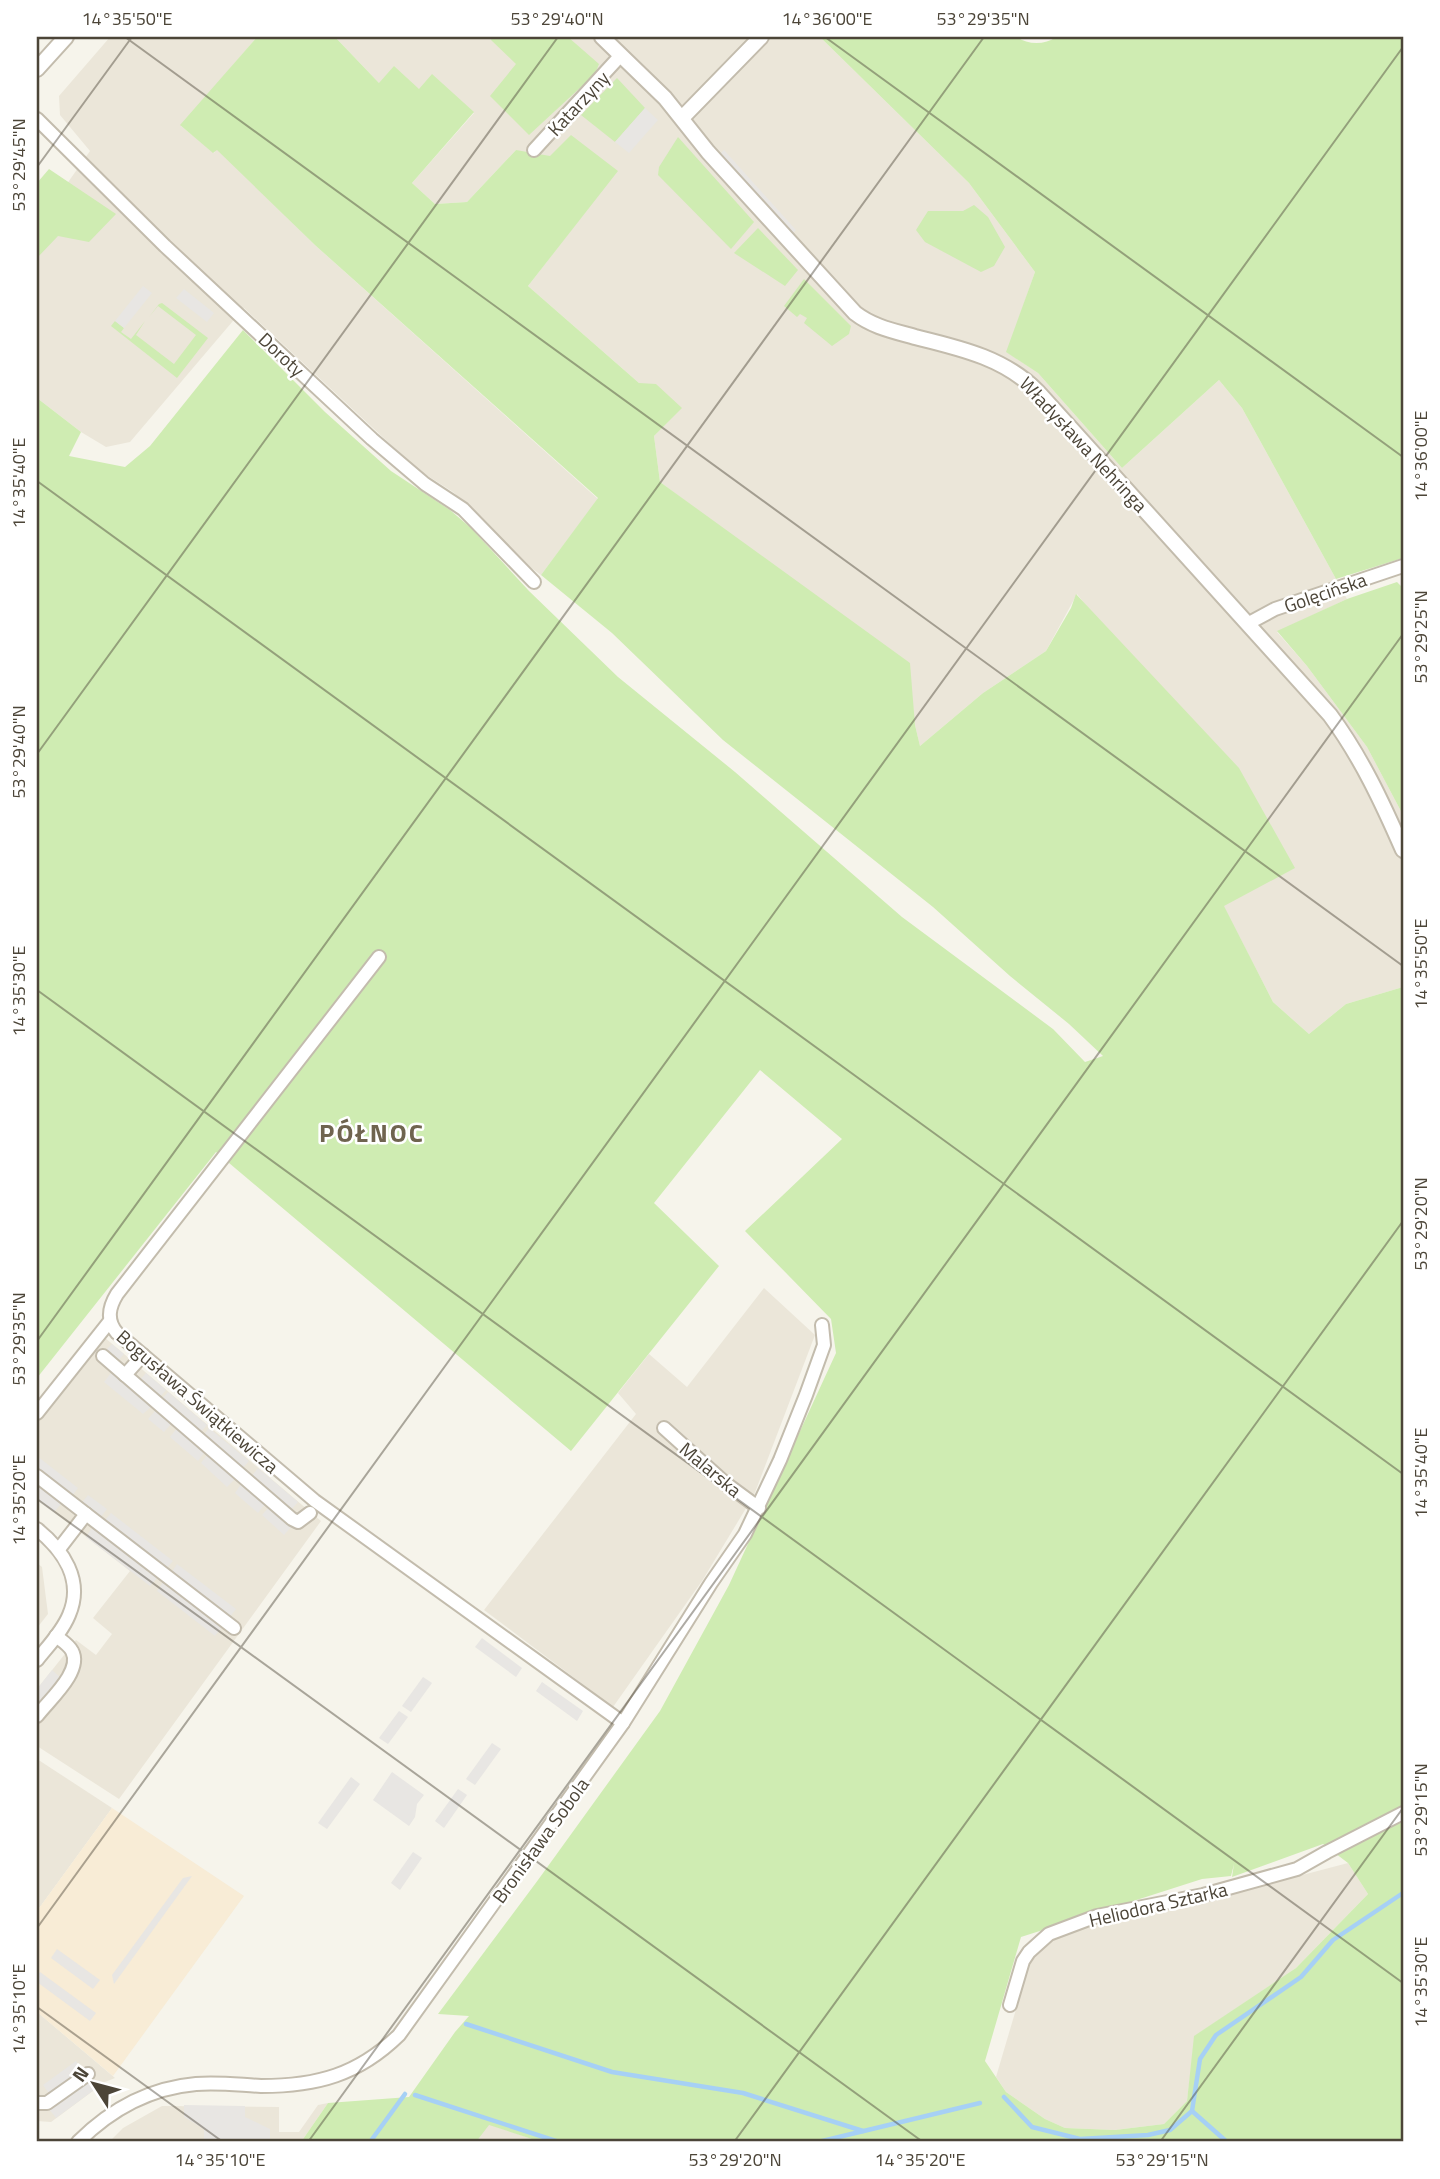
<svg xmlns="http://www.w3.org/2000/svg" width="1440" height="2179" viewBox="0 0 1440 2179" font-family="'Titillium Web',sans-serif">
<style>
.residential{fill:#ebe6d9}
.commercial{fill:#f8ecd6}
.green{fill:#cfecb2;fill-rule:evenodd}
.parking{fill:#e8e6e3}
.lines{fill:none;stroke-linecap:round;stroke-linejoin:round}
.stream{stroke:#a6d0f5;stroke-width:4.5}
.minor-casing{stroke:#c3bcad;stroke-width:16}
.tertiary-casing{stroke:#c3bcad;stroke-width:18}
.minor{stroke:#fff;stroke-width:12}
.tertiary{stroke:#fff;stroke-width:14}
.ticks{fill:none;stroke:#4c4538;stroke-width:2;stroke-opacity:0.45}
.labels{text-anchor:middle;dominant-baseline:central;stroke-width:5;stroke-linejoin:round;paint-order:stroke}
.street-label{font-size:19px;fill:#4c4538;stroke:#fff}
.district-label{font-size:26px;font-weight:bold;letter-spacing:2px;fill:#6f644f;stroke:#fff}
.neatline{fill:none;stroke:#4c4538;stroke-width:2.5}
.ticks-label{font-size:18px;text-anchor:middle;fill:#4c4538}
</style>
<rect width="100%" height="100%" fill="#f6f4eb"/>
<g class="residential">
<path d="M110 37H257L181 126 214 153 217 149 316 246 598 499 541 575 530 567 453 492 417 469 244 308 130 442 106 447 81 432 37 398V250L45 215 90 151 60 115 59 96Z"/>
<path d="M335 37H820L969 183 1035 272 1007 352 1038 373 1122 468 1219 380 1242 408 1347 599 1277 632 1307 666 1367 747 1403 815V987L1346 1004 1309 1034 1273 1002 1223 905 1294 867 1077 594 1046 651 983 693 920 746 915 725 728 533 660 482 654 436 681 408 639 383 528 286 596 198 516 150 467 202 435 204 412 183 474 113 419 89 379 83Z"/>
<path d="M764 1288 815 1335 754 1495 702 1581 613 1707 484 1610 636 1414 618 1393 649 1354 687 1387Z"/>
<path d="M104 1337 321 1521 119 1799 37 1746V1689L76 1640 96 1655 112 1634 93 1618 130 1571 37 1499V1423Z"/>
<path d="M37 1563 42 1567 48 1614 37 1628Z"/>
<path d="M37 1759 112 1808 37 1911Z"/>
<path d="M1348 1863 1368 1894 1296 1968 1195 2036 1187 2101 1164 2124 1115 2130 1065 2128 1045 2119 1006 2092 996 2077 1032 1955 1060 1934 1204 1901Z"/>
<path d="M37 2012 115 2078 105 2082 51 2122 37 2121Z"/>
<path d="M328 2103 301 2142H109L123 2128 162 2106 279 2107V2132H299L318 2105Z"/>
<path d="M488 2124 541 2142H476Z"/>
</g>
<path class="commercial" d="M112 1808 244 1896 113 2076 37 2012V1911Z"/>
<g class="green">
<path d="M257 37H335L379 83 394 66 419 89 432 74 474 112 412 183 435 204 467 202 516 150 550 156 571 135 618 171 528 286 639 383 656 384 682 408 654 436 660 482 910 663 915 725 920 746 983 693 1046 651 1071 608 1076 594 1239 768 1295 868 1224 906 1273 1002 1309 1034 1346 1004 1403 987V2142H541L489 2125 476 2142H301L328 2103 409 2097 455 2032 469 2016 438 2014 538 1880 660 1711 729 1585 836 1353 831 1319 745 1231 842 1139 760 1070 654 1203 719 1266 571 1451 216 1152 37 1378V398L81 432 69 456 125 467 150 446 243 330 325 412 391 471 450 510 471 528 529 591 618 677 735 772 902 917 1053 1029 1085 1062 1103 1056 1069 1024 1010 976 933 907 723 740 612 633 541 575 598 498 316 246 217 150 213 153 180 125ZM1323 1844 1348 1863 1368 1894 1296 1968 1194 2036 1187 2101 1164 2124 1115 2130 1065 2128 1045 2119 1006 2092 985 2061 1021 1937 1202 1879 1231 1876 1234 1864 1232 1877Z"/>
<path d="M492 37H568L599 64 595 74 529 135 490 96 516 64 491 40Z"/>
<path d="M820 37H1017C1028 45 1045 45 1056 37H1403V558L1336 579 1242 408 1219 380 1122 468 1038 373 1006 352 1035 272 969 183Z"/>
<path d="M617 78 645 108 615 142 581 115Z"/>
<path d="M678 137 754 222 731 249 658 175 659 167Z"/>
<path d="M49 169 116 214 89 242 58 236 37 258V183Z"/>
<path d="M974 205 988 217 1005 247 994 266 981 272 925 242 916 230 928 211H963Z"/>
<path d="M758 228 798 270 785 286 734 253Z"/>
<path d="M804 279 851 326 849 334 832 346 804 323 807 318 800 314 797 317 784 306Z"/>
<path d="M162 303 208 338 177 378 111 326 115 321 124 328 121 332 131 339 145 321 136 335 174 364 196 335 158 306 149 317 159 304Z"/>
<path d="M1397 582 1403 588V815L1367 747 1307 666 1277 631 1347 599Z"/>
</g>
<g class="parking">
<path d="M645 108 658 120 629 153 615 142Z"/>
<path d="M724 150 796 230 790 236 718 156Z"/>
<path d="M143 286 152 293 124 328 115 321Z"/>
<path d="M184 289 214 313 207 322 176 298Z"/>
<path d="M112 1344 124 1354 117 1362 139 1381 146 1373 166 1390 159 1398 161 1400 168 1392 207 1425 200 1433 203 1436 209 1428 249 1461 242 1469 251 1477 258 1468 298 1502 291 1510 292 1526 284 1535 262 1515 269 1507 265 1504 258 1513 235 1493 241 1484 235 1479 227 1487 201 1463 207 1455 204 1453 198 1461 170 1437 177 1428 171 1424 164 1432 148 1419 155 1411 151 1407 143 1414 104 1382 111 1373 104 1352Z"/>
<path d="M37 1456 78 1488 72 1496 81 1504 88 1495 107 1509 100 1518 104 1521 111 1513 173 1561 166 1569 171 1573 177 1564 236 1609 215 1636 157 1591 163 1582 158 1577 150 1586 86 1537 92 1528 61 1504 54 1512 37 1498Z"/>
<path d="M482 1638 522 1668 516 1677 475 1647Z"/>
<path d="M52 1670 60 1677 37 1707V1689Z"/>
<path d="M423 1677 432 1683 411 1712 402 1706Z"/>
<path d="M542 1682 583 1711 577 1721 536 1691Z"/>
<path d="M399 1711 408 1717 388 1744 379 1738Z"/>
<path d="M492 1743 501 1749 475 1785 466 1779Z"/>
<path d="M392 1772 424 1795 417 1804 415 1817 409 1826 373 1800Z"/>
<path d="M351 1777 360 1784 327 1829 318 1823Z"/>
<path d="M458 1789 467 1795 444 1828 435 1821Z"/>
<path d="M413 1852 422 1858 400 1890 391 1883Z"/>
<path d="M192 1876 114 1984 112 1975 183 1878Z"/>
<path d="M57 1949 100 1980 93 1989 51 1958Z"/>
<path d="M40 1972 96 2013 90 2021 37 1982V1977Z"/>
<path d="M76 2061 83 2070 50 2095 43 2085Z"/>
<path d="M91 2078 98 2087 56 2118 49 2109Z"/>
<path d="M184 2105 245 2106V2117L270 2129V2140L204 2139V2129L184 2117Z"/>
</g>
<g class="lines">
<g class="stream">
<path d="M466 2024 612 2072 743 2093 863 2131"/>
<path d="M415 2095 559 2142"/>
<path d="M1004 2097 1032 2127 1080 2139 1148 2135 1170 2130 1192 2111 1200 2059 1216 2035 1301 1977 1333 1940 1403 1893"/>
<path d="M1192 2111 1227 2142"/>
<path d="M370 2142 405 2094"/>
<path d="M818 2142 980 2103"/>
</g>
<defs>
<g id="minor">
<path d="M37 119 165 246 372 439 425 484 463 509 534 582"/>
<path d="M534 150 621 55"/>
<path d="M1249 623 1275 609 1403 566"/>
<path d="M379 957 117 1294C109 1307 106 1320 117 1333L315 1501 623 1723"/>
<path d="M103 1356 292 1519 298 1522 310 1513"/>
<path d="M125 1375 143 1355"/>
<path d="M37 1413 110 1321"/>
<path d="M664 1428 725 1483 759 1508"/>
<path d="M37 1476 86 1514 59 1549"/>
<path d="M86 1514 234 1628"/>
<path d="M37 1529C63 1550 84 1580 69 1615 62 1632 48 1646 37 1660"/>
<path d="M37 1716C49 1700 83 1671 72 1651 69 1645 61 1640 56 1636"/>
<path d="M1010 2005 1023 1961 1029 1952 1049 1934 1097 1916 1203 1895 1297 1869 1327 1852 1403 1813"/>
<path d="M37 2103H47L88 2074"/>
<path d="M78 2142C110 2110 150 2088 196 2084 218 2082 240 2085 261 2086 317 2086 358 2075 399 2035L623 1723 711 1583 745 1534 780 1460 806 1395 824 1345 822 1325"/>
</g>
<g id="tertiary">
<path d="M602 37 665 98 708 152 855 313C873 327 894 331 915 337 960 348 1005 358 1038 392L1330 715C1361 757 1382 802 1403 850"/>
<path d="M37 69 66 37"/>
<path d="M682 118 761 37"/>
</g>
</defs>
<use href="#minor" class="minor-casing"/>
<use href="#tertiary" class="tertiary-casing"/>
<use href="#minor" class="minor"/>
<use href="#tertiary" class="tertiary"/>
</g>
<path class="ticks" d="M125 37 1403 966M825 37 1403 457M37 167 132 37M37 481 1403 1474M37 754 558 37M37 990 1403 1983M37 1341 984 37M37 1499 923 2142M37 1928 1403 47M37 2007 223 2142M308 2142 1403 634M734 2142 1403 1221M1160 2142 1403 1808"/>
<g class="labels">
<g class="street-label">
<text transform="translate(578 103) rotate(-47)">Katarzyny</text>
<text transform="translate(282 354) rotate(43)">Doroty</text>
<text transform="translate(1084 444) rotate(47)">Władysława Nehringa</text>
<text transform="translate(1325 592) rotate(-19)">Golęcińska</text>
<text transform="translate(198 1401) rotate(41)">Bogusława Świątkiewicza</text>
<text transform="translate(711 1469) rotate(40)">Malarska</text>
<text transform="translate(540 1840) rotate(-54)">Bronisława Sobola</text>
<text transform="translate(1158 1904) rotate(-13)">Heliodora Sztarka</text>
</g>
<g class="district-label">
<text x="372" y="1132">PÓŁNOC</text>
</g>
</g>
<rect width="1440" height="2179" fill="none" stroke="#ffffff" stroke-width="77"/>
<g transform="translate(94 2084) rotate(306)" stroke="#ffffff" stroke-width="5" paint-order="stroke">
<path d="M0-5L12 26L0 18L-12 26Z" fill="#4c4538"/>
<text y="-10" font-size="19" font-weight="bold" text-anchor="middle" fill="#4c4538">N</text>
</g>
<rect x="38" y="38" width="1364" height="2102" class="neatline"/>
<g class="ticks-label">
<text x="127" y="25">14°35'50"E</text>
<text x="557" y="25">53°29'40"N</text>
<text x="827" y="25">14°36'00"E</text>
<text x="983" y="25">53°29'35"N</text>
<text transform="translate(19 165) rotate(-90)" y="6">53°29'45"N</text>
<text transform="translate(1421 456) rotate(-90)" y="6">14°36'00"E</text>
<text transform="translate(19 483) rotate(-90)" y="6">14°35'40"E</text>
<text transform="translate(1421 637) rotate(-90)" y="6">53°29'25"N</text>
<text transform="translate(19 752) rotate(-90)" y="6">53°29'40"N</text>
<text transform="translate(1421 964) rotate(-90)" y="6">14°35'50"E</text>
<text transform="translate(19 991) rotate(-90)" y="6">14°35'30"E</text>
<text transform="translate(1421 1224) rotate(-90)" y="6">53°29'20"N</text>
<text transform="translate(19 1339) rotate(-90)" y="6">53°29'35"N</text>
<text transform="translate(1421 1473) rotate(-90)" y="6">14°35'40"E</text>
<text transform="translate(19 1500) rotate(-90)" y="6">14°35'20"E</text>
<text transform="translate(1421 1810) rotate(-90)" y="6">53°29'15"N</text>
<text transform="translate(1421 1982) rotate(-90)" y="6">14°35'30"E</text>
<text transform="translate(19 2009) rotate(-90)" y="6">14°35'10"E</text>
<text x="220" y="2166">14°35'10"E</text>
<text x="735" y="2166">53°29'20"N</text>
<text x="920" y="2166">14°35'20"E</text>
<text x="1162" y="2166">53°29'15"N</text>
</g>
</svg>
